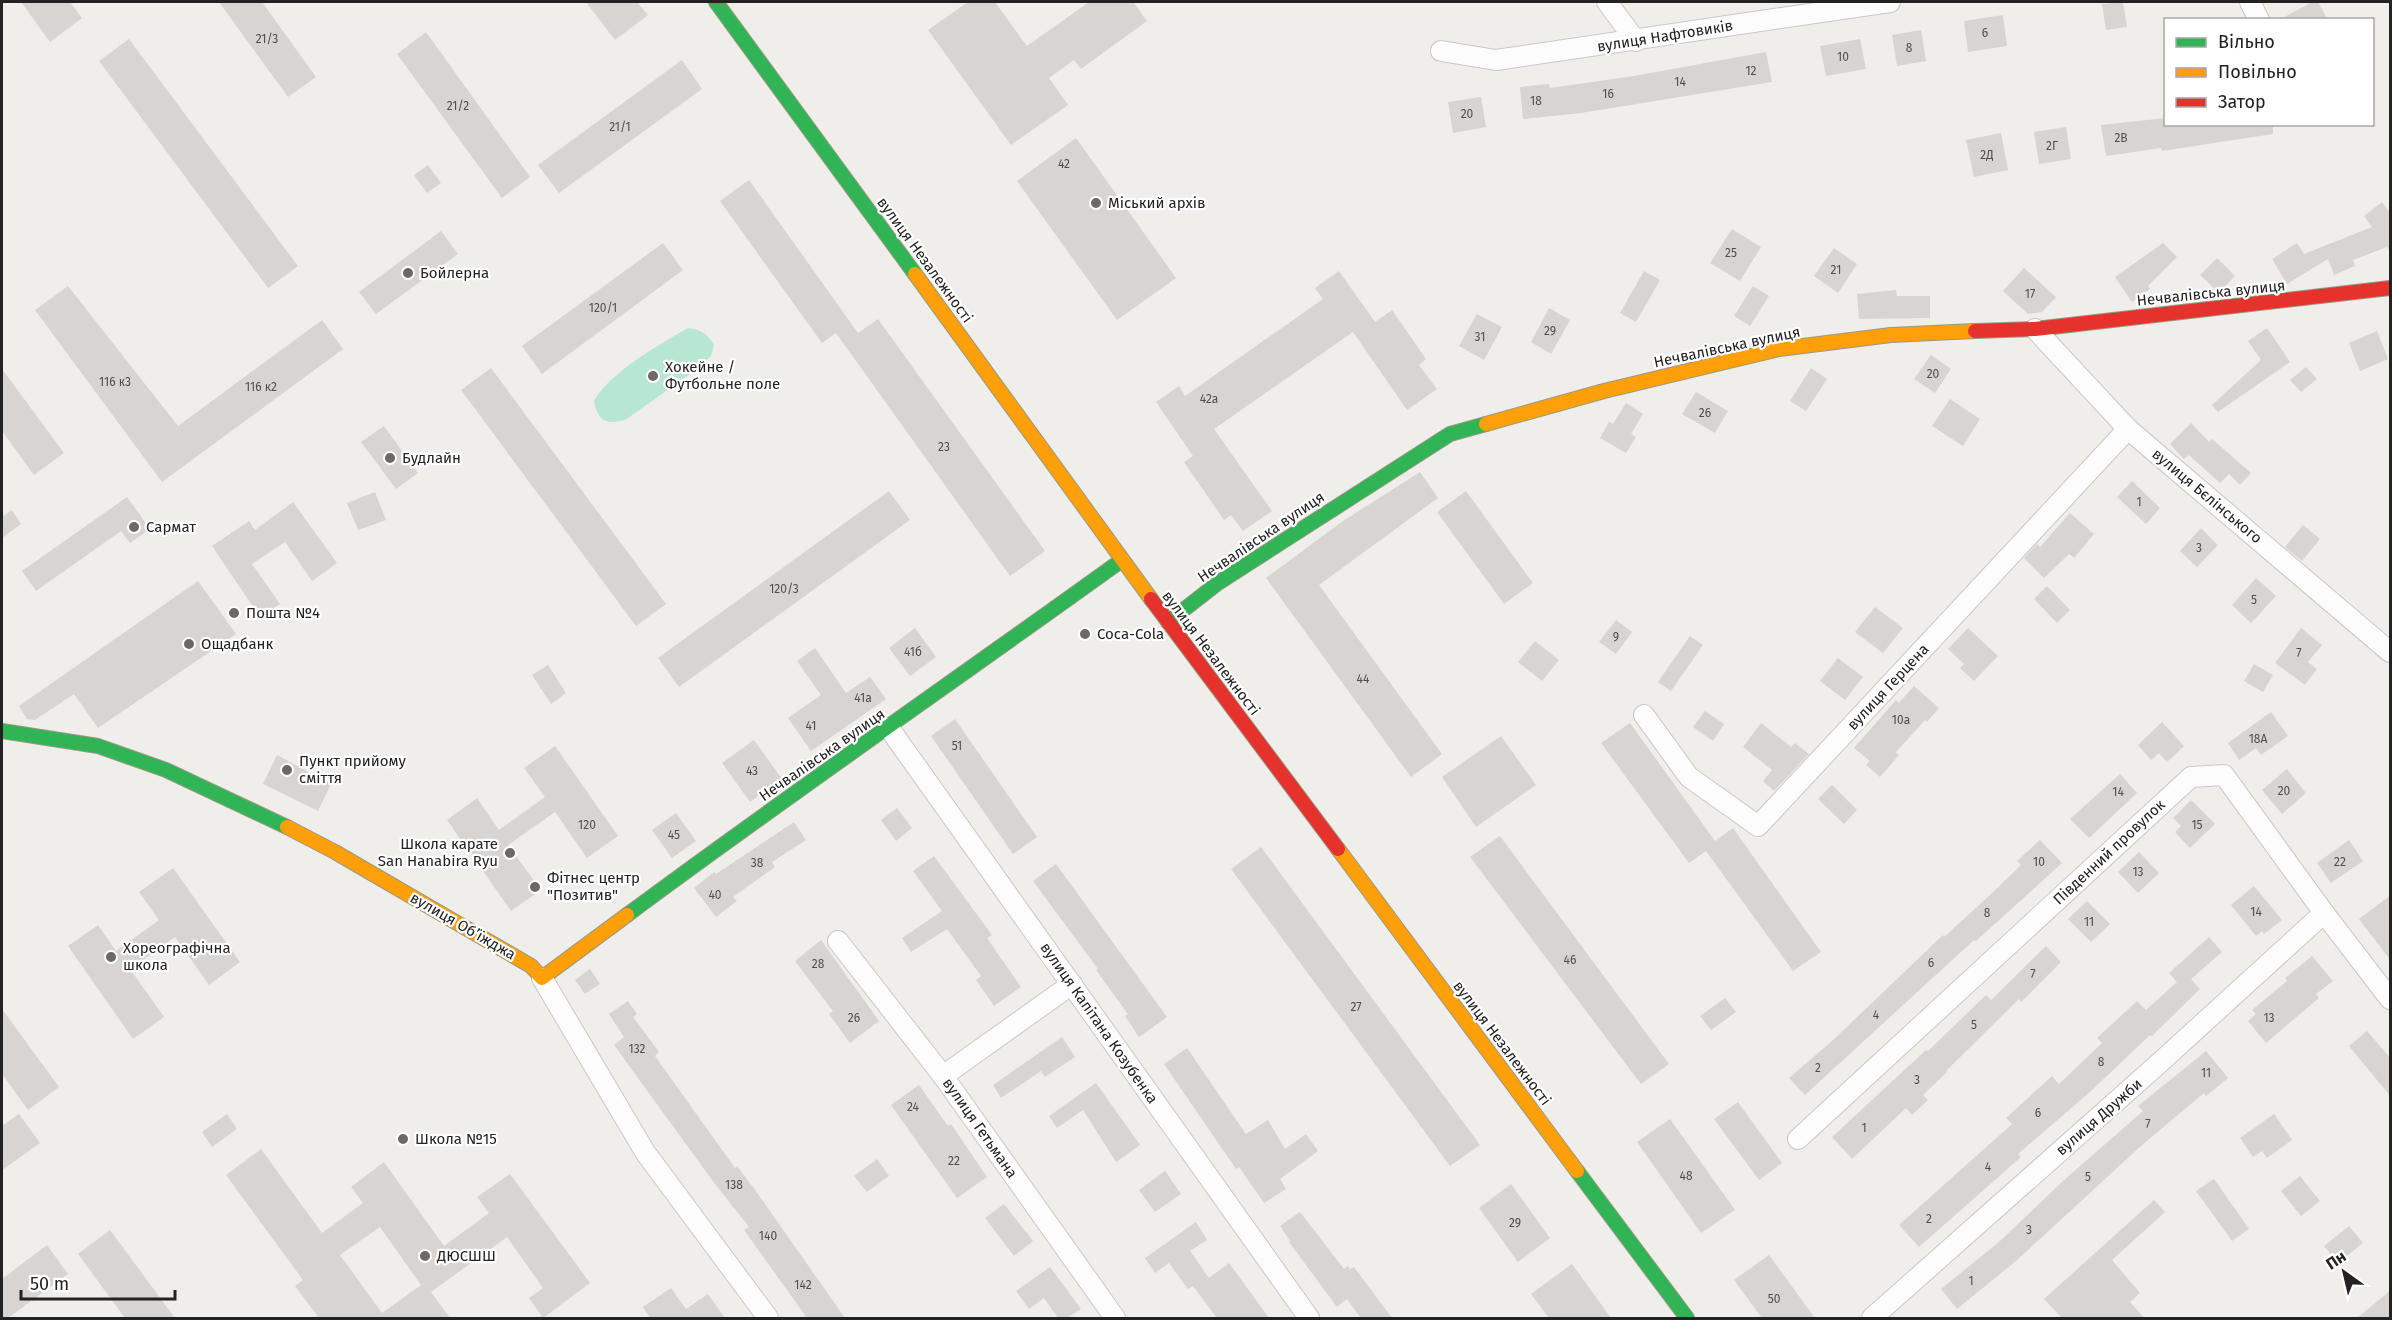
<svg xmlns="http://www.w3.org/2000/svg" width="2392" height="1320" viewBox="0 0 2392 1320" font-family="'Fira Sans',sans-serif">
<style>
.pitch{fill:#b7e6d2}
.building{fill:#d7d4d2;fill-rule:evenodd}
.lines{fill:none;stroke-linecap:round;stroke-linejoin:round}
.street-casing{stroke:#c9c8c7;stroke-width:22}
.fast-casing{stroke:#999a82;stroke-width:16}
.slow-casing{stroke:#999a82;stroke-width:16}
.jam-casing{stroke:#999a82;stroke-width:16}
.street{stroke:#fdfcfc;stroke-width:20}
.fast{stroke:#30b455;stroke-width:14}
.slow{stroke:#ff9f0a;stroke-width:14}
.jam{stroke:#e5322d;stroke-width:14}
.poi-dot{fill:#6a6968;stroke:#fff;stroke-width:2}
.labels{text-anchor:middle;dominant-baseline:central;stroke-width:4.5;stroke-linejoin:round;paint-order:stroke}
.number-label{font-size:12px;fill:#4f4e4e}
.street-label{font-size:15px;fill:#222;stroke:#fff}
.poi-label{font-size:15px;fill:#222;stroke:#fff;text-anchor:start}
</style>
<rect width="100%" height="100%" fill="#f0eeeb"/>
<path class="pitch" d="M688 328C701 330 707 333 714 345L711 356 693 372 625 420C605 425 598 421 594 401 609 373 660 344 688 328Z"/>
<g class="building">
<path d="M21 2H70L82 18 50 42Z"/>
<path d="M219 2H262L316 77 288 97Z"/>
<path d="M586 2H637L648 15 615 40Z"/>
<path d="M968 2H995L1027 46 1089 2H1133L1147 21 1081 69 1074 60 1049 78 1068 105 1011 145 928 30Z"/>
<path d="M2123 2 2127 27 2106 30 2102 4Z"/>
<path d="M2312 2H2318L2328 20H2279Z"/>
<path d="M2003 15 2007 46 1968 52 1964 21Z"/>
<path d="M1921 30 1926 61 1897 66 1892 35Z"/>
<path d="M426 32 530 177 502 198 397 54Z"/>
<path d="M129 39 298 266 268 288 99 61Z"/>
<path d="M1860 39 1866 69 1826 76 1820 46Z"/>
<path d="M1766 52 1772 82 1581 113 1523 119 1520 87 1549 84 1550 88 1634 76Z"/>
<path d="M682 60 702 89 559 193 538 165Z"/>
<path d="M1481 97 1486 127 1453 133 1448 102Z"/>
<path d="M2166 118V124H2273V134L2162 151 2161 148 2106 156 2101 125Z"/>
<path d="M2066 127 2071 159 2039 164 2034 132Z"/>
<path d="M2001 133 2008 170 1974 177 1966 140Z"/>
<path d="M1076 138 1176 278 1117 320 1017 181Z"/>
<path d="M428 165 441 183 427 193 414 175Z"/>
<path d="M749 180 858 333 878 319 1045 551 1010 576 836 333 822 343 720 201Z"/>
<path d="M2382 202 2391 214V252L2387 247 2353 260 2355 266 2334 275 2328 259 2287 284 2272 259 2297 243 2304 254 2372 227 2364 216Z"/>
<path d="M1732 229 1761 247 1740 281 1710 263Z"/>
<path d="M441 231 458 254 376 314 359 292Z"/>
<path d="M663 243 683 270 542 374 522 346Z"/>
<path d="M2163 243 2177 257 2148 286 2150 289 2132 302 2115 277Z"/>
<path d="M1834 248 1857 264 1838 293 1814 276Z"/>
<path d="M2217 258 2235 276 2219 293 2200 275Z"/>
<path d="M2024 268 2056 297 2042 312 2028 314 2003 291Z"/>
<path d="M1339 271 1375 322 1392 310 1426 359 1419 365 1437 389 1407 410 1353 332 1214 429 1272 511 1243 531 1231 515 1224 520 1184 462 1193 456 1156 402 1179 386 1185 396 1323 299 1315 288Z"/>
<path d="M1644 271 1660 280 1636 322 1620 313Z"/>
<path d="M68 286 178 426 322 320 343 349 162 482 35 310Z"/>
<path d="M1753 286 1769 296 1750 326 1734 316Z"/>
<path d="M1896 290 1897 296H1930V318L1859 319 1857 294Z"/>
<path d="M1549 308 1570 320 1551 354 1531 342Z"/>
<path d="M1477 314 1502 327 1484 360 1459 346Z"/>
<path d="M2267 328 2290 362 2218 412 2212 405 2261 360 2248 341Z"/>
<path d="M2377 331 2388 359 2360 371 2349 343Z"/>
<path d="M1931 355 1951 369 1935 393 1914 379Z"/>
<path d="M2306 367 2317 379 2301 392 2290 380Z"/>
<path d="M491 368 666 604 636 626 461 390Z"/>
<path d="M1811 368 1827 379 1806 411 1790 401Z"/>
<path d="M2 369 64 453 34 475 2 431Z"/>
<path d="M1696 392 1728 411 1715 433 1682 414Z"/>
<path d="M1950 399 1980 419 1963 446 1932 426Z"/>
<path d="M1626 403 1643 414 1631 434 1636 437 1626 453 1600 438 1609 422 1613 424Z"/>
<path d="M2191 423 2209 442 2212 439 2251 473 2240 485 2229 474 2220 483 2189 455 2184 459 2170 444Z"/>
<path d="M384 426 418 473 396 489 361 442Z"/>
<path d="M1420 472 1438 498 1319 585 1442 754 1411 777 1266 578 1343 521Z"/>
<path d="M2132 481 2160 508 2146 524 2117 497Z"/>
<path d="M889 491 910 520 679 687 658 658Z"/>
<path d="M1466 491 1533 583 1504 604 1437 512Z"/>
<path d="M375 492 386 520 358 530 347 503Z"/>
<path d="M127 497 150 529 130 543 121 531 36 591 22 571Z"/>
<path d="M293 502 337 563 312 581 285 542 252 564 280 604 260 617 212 546 249 521 255 530Z"/>
<path d="M12 510 21 524 2 538V517Z"/>
<path d="M2070 513 2094 534 2074 558 2069 554 2044 578 2024 558 2037 544 2040 547Z"/>
<path d="M2303 525 2320 539 2302 561 2285 547Z"/>
<path d="M2201 528 2218 545 2197 567 2180 551Z"/>
<path d="M2256 578 2276 596 2251 623 2232 605Z"/>
<path d="M198 581 236 634 98 728 74 694 35 720 27 719 19 706Z"/>
<path d="M2047 586 2070 610 2057 623 2034 599Z"/>
<path d="M1875 607 1903 628 1883 653 1855 632Z"/>
<path d="M1616 620 1632 632 1616 654 1599 642Z"/>
<path d="M915 628 936 657 910 676 889 648Z"/>
<path d="M1968 628 1998 656 1974 681 1960 668 1964 664 1948 649Z"/>
<path d="M2301 628 2322 645 2308 662 2317 669 2305 685 2275 663Z"/>
<path d="M1690 636 1703 645 1671 691 1658 682Z"/>
<path d="M1535 641 1559 660 1542 681 1518 662Z"/>
<path d="M815 648 846 693 870 677 886 699 811 751 788 718 821 695 797 661Z"/>
<path d="M1838 658 1863 677 1845 700 1820 681Z"/>
<path d="M2254 664 2273 675 2263 692 2244 681Z"/>
<path d="M548 665 566 693 551 704 532 675Z"/>
<path d="M1914 686 1939 708 1927 722 1925 720 1896 752 1899 755 1880 777 1866 765 1870 761 1854 748 1896 700 1899 703Z"/>
<path d="M1705 711 1724 724 1713 741 1693 727Z"/>
<path d="M2271 712 2288 736 2261 755 2256 748 2239 760 2228 743Z"/>
<path d="M955 719 1037 837 1013 854 931 736Z"/>
<path d="M2162 722 2184 746 2167 762 2159 753 2151 760 2138 745Z"/>
<path d="M1630 723 1715 841 1733 828 1821 952 1793 971 1706 851 1689 863 1601 743Z"/>
<path d="M1761 723 1791 747 1795 743 1809 754 1774 791 1763 781 1772 770 1743 747Z"/>
<path d="M1501 736 1536 785 1476 827 1442 777Z"/>
<path d="M754 740 782 779 750 802 722 763Z"/>
<path d="M555 746 618 836 587 858 555 812 508 845 541 890 511 911 447 820 477 798 499 830 545 797 524 768Z"/>
<path d="M277 755 331 784 318 811 263 784Z"/>
<path d="M2287 769 2306 793 2282 814 2262 790Z"/>
<path d="M2120 774 2137 793 2089 838 2070 819Z"/>
<path d="M1832 785 1857 810 1844 824 1818 799Z"/>
<path d="M2191 800 2215 824 2190 848 2175 832 2181 826 2173 818Z"/>
<path d="M897 808 912 828 896 841 881 820Z"/>
<path d="M676 813 696 841 672 858 652 830Z"/>
<path d="M794 822 806 840 772 862 775 867 733 897 737 901 716 917 694 888 714 872 716 874Z"/>
<path d="M1500 836 1669 1064 1641 1084 1470 857Z"/>
<path d="M2040 840 2062 863 1976 941 1974 940 1805 1095 1789 1078 1832 1041 1943 935 1944 937 1990 895 2021 865 2017 861Z"/>
<path d="M2349 840 2363 861 2331 883 2317 863Z"/>
<path d="M1261 847 1480 1145 1450 1166 1231 869Z"/>
<path d="M2139 852 2159 873 2138 893 2118 872Z"/>
<path d="M934 856 992 935 987 938 1021 987 994 1006 976 980 981 976 947 929 911 952 902 938 942 911 913 871Z"/>
<path d="M1056 864 1167 1017 1139 1037 1125 1016 1128 1014 1096 970 1098 969 1033 881Z"/>
<path d="M173 868 240 962 209 985 175 937 130 969 164 1017 133 1039 68 946 98 925 116 951 159 920 139 892Z"/>
<path d="M2254 886 2282 920 2264 934 2262 931 2256 936 2231 905Z"/>
<path d="M2391 895V961L2359 919Z"/>
<path d="M2087 901 2110 924 2091 942 2068 919Z"/>
<path d="M2209 937 2222 952 2191 979 2200 989 2152 1036 2150 1035 2090 1092 2018 1154 2021 1157 1919 1247 1899 1225 2012 1124 2006 1118 2052 1076 2059 1084 2102 1043 2097 1038 2137 1001 2146 1010 2177 982 2169 973Z"/>
<path d="M821 940 879 1021 850 1043 829 1014 833 1011 795 961Z"/>
<path d="M2046 946 2061 962 2021 1002 2019 999 1946 1071 1947 1072 1923 1095 1928 1100 1912 1115 1906 1108 1852 1159 1832 1137 1926 1050 1928 1051 1986 995 1991 1000Z"/>
<path d="M2312 956 2333 981 2316 994 2319 998 2266 1043 2248 1021 2256 1014 2252 1010 2287 981 2285 978Z"/>
<path d="M590 969 600 984 585 994 575 980Z"/>
<path d="M1725 998 1736 1012 1711 1030 1700 1016Z"/>
<path d="M628 1001 637 1014 633 1017 659 1052 655 1056 735 1168 737 1166 753 1187 845 1318H807L744 1230 749 1227 715 1184 614 1045 624 1037 609 1014Z"/>
<path d="M2 1009 59 1087 28 1110 2 1074Z"/>
<path d="M2367 1031 2391 1059V1097L2349 1046Z"/>
<path d="M1062 1037 1075 1057 1045 1077 1041 1071 1001 1098 993 1085Z"/>
<path d="M1187 1048 1246 1134 1268 1120 1285 1149 1306 1134 1318 1151 1280 1179 1286 1189 1264 1203 1239 1167 1236 1169 1164 1064Z"/>
<path d="M2206 1051 2228 1078 2206 1096 2204 1093 2142 1145 2016 1261 1957 1309 1941 1289 1999 1242 2063 1181 2143 1111 2138 1106Z"/>
<path d="M1096 1083 1140 1145 1116 1162 1083 1110 1057 1128 1049 1116Z"/>
<path d="M919 1085 948 1126 951 1124 987 1177 957 1198 891 1105Z"/>
<path d="M1738 1102 1782 1163 1759 1180 1714 1119Z"/>
<path d="M19 1114 40 1143 2 1170V1126Z"/>
<path d="M227 1114 237 1129 212 1147 202 1132Z"/>
<path d="M2274 1114 2292 1140 2267 1158 2262 1151 2253 1157 2240 1138Z"/>
<path d="M1670 1119 1735 1210 1701 1233 1637 1142Z"/>
<path d="M261 1149 322 1233 363 1203 351 1187 384 1162 444 1246 489 1213 477 1197 510 1174 590 1283 543 1318 529 1298 543 1288 507 1237 431 1292 450 1318H319L295 1286 303 1280 226 1175ZM380 1227 421 1285 382 1313 340 1255Z"/>
<path d="M877 1159 889 1176 867 1192 854 1176Z"/>
<path d="M1165 1171 1181 1194 1155 1212 1139 1190Z"/>
<path d="M2300 1176 2320 1201 2301 1216 2281 1191Z"/>
<path d="M2214 1179 2249 1229 2232 1241 2196 1191Z"/>
<path d="M1511 1184 1550 1238 1518 1262 1479 1208Z"/>
<path d="M2154 1200 2165 1212 2112 1260 2140 1293 2130 1302 2144 1318H2062L2044 1299Z"/>
<path d="M1004 1204 1033 1241 1014 1256 985 1218Z"/>
<path d="M1300 1212 1344 1269 1348 1266 1350 1269 1354 1267 1392 1318H1361L1347 1299 1337 1307 1289 1242 1290 1241 1280 1226Z"/>
<path d="M1196 1222 1207 1240 1190 1251 1209 1278 1229 1263 1269 1318H1217L1193 1286 1188 1289 1169 1263 1155 1273 1145 1258Z"/>
<path d="M2349 1226 2363 1243 2338 1263 2324 1246Z"/>
<path d="M110 1230 175 1318H125L78 1254Z"/>
<path d="M47 1245 68 1274 8 1318H2V1279Z"/>
<path d="M1769 1255 1815 1318H1762L1734 1280Z"/>
<path d="M1572 1264 1611 1318H1549L1531 1294Z"/>
<path d="M1050 1267 1081 1309 1067 1318H1058L1044 1298 1029 1309 1016 1291Z"/>
<path d="M671 1288 686 1309 708 1294 725 1318H650L643 1307Z"/>
<path d="M2391 1290V1318H2357Z"/>
</g>
<g class="lines">
<defs>
<g id="street">
<path d="M1607 2 1636 41"/>
<path d="M2250 2 2259 20"/>
<path d="M1441 51 1496 60 1890 2"/>
<path d="M2035 329 2128 429 2390 652"/>
<path d="M1644 715 1689 777 1758 826 2128 429"/>
<path d="M889 728 1309 1318"/>
<path d="M838 941 943 1076 1115 1318"/>
<path d="M542 978 645 1152 768 1318"/>
<path d="M943 1076 1072 984"/>
<path d="M1798 1139 2191 777 2224 775 2324 913 2390 999"/>
<path d="M1872 1318 2156 1066 2324 913"/>
</g>
<g id="fast">
<path d="M716 2 915 274"/>
<path d="M1168 622 1218 583 1450 434 1486 424"/>
<path d="M2 731 98 746 166 770 287 827"/>
<path d="M627 915C790 794 957 679 1122 560"/>
<path d="M1577 1171 1687 1318"/>
</g>
<g id="slow">
<path d="M915 274 1151 599"/>
<path d="M1486 424 1604 391 1779 349 1891 335 1975 331"/>
<path d="M287 827 335 852 531 966 542 978 627 915"/>
<path d="M1338 849 1577 1171"/>
</g>
<g id="jam">
<path d="M1975 331 2035 329 2390 288"/>
<path d="M1151 599 1338 849"/>
</g>
</defs>
<use href="#street" class="street-casing"/>
<use href="#fast" class="fast-casing"/>
<use href="#slow" class="slow-casing"/>
<use href="#jam" class="jam-casing"/>
<use href="#street" class="street"/>
<use href="#fast" class="fast"/>
<use href="#slow" class="slow"/>
<use href="#jam" class="jam"/>
</g>
<g class="poi-dot">
<circle cx="1096" cy="203" r="6"/>
<circle cx="408" cy="273" r="6"/>
<circle cx="653" cy="376" r="6"/>
<circle cx="390" cy="458" r="6"/>
<circle cx="134" cy="527" r="6"/>
<circle cx="234" cy="613" r="6"/>
<circle cx="1085" cy="634" r="6"/>
<circle cx="189" cy="644" r="6"/>
<circle cx="287" cy="770" r="6"/>
<circle cx="510" cy="853" r="6"/>
<circle cx="535" cy="887" r="6"/>
<circle cx="111" cy="957" r="6"/>
<circle cx="403" cy="1139" r="6"/>
<circle cx="425" cy="1256" r="6"/>
</g>
<g class="labels">
<g class="number-label">
<text x="1985" y="33">6</text>
<text x="267" y="39">21/3</text>
<text x="1909" y="48">8</text>
<text x="1843" y="57">10</text>
<text x="1751" y="71">12</text>
<text x="1680" y="82">14</text>
<text x="1608" y="94">16</text>
<text x="1536" y="101">18</text>
<text x="458" y="106">21/2</text>
<text x="1467" y="114">20</text>
<text x="620" y="127">21/1</text>
<text x="2121" y="138">2В</text>
<text x="2052" y="146">2Г</text>
<text x="1987" y="155">2Д</text>
<text x="1064" y="164">42</text>
<text x="1731" y="253">25</text>
<text x="1836" y="270">21</text>
<text x="2030" y="294">17</text>
<text x="603" y="308">120/1</text>
<text x="1550" y="331">29</text>
<text x="1480" y="337">31</text>
<text x="1933" y="374">20</text>
<text x="115" y="382">116 к3</text>
<text x="261" y="387">116 к2</text>
<text x="1209" y="399">42а</text>
<text x="1705" y="413">26</text>
<text x="944" y="447">23</text>
<text x="2139" y="502">1</text>
<text x="2199" y="548">3</text>
<text x="784" y="589">120/3</text>
<text x="2254" y="600">5</text>
<text x="1616" y="637">9</text>
<text x="913" y="652">41б</text>
<text x="2299" y="653">7</text>
<text x="1363" y="679">44</text>
<text x="863" y="698">41а</text>
<text x="1901" y="720">10а</text>
<text x="811" y="726">41</text>
<text x="2258" y="739">18А</text>
<text x="957" y="746">51</text>
<text x="752" y="771">43</text>
<text x="2284" y="791">20</text>
<text x="2118" y="792">14</text>
<text x="587" y="825">120</text>
<text x="2197" y="825">15</text>
<text x="674" y="835">45</text>
<text x="2039" y="862">10</text>
<text x="2340" y="862">22</text>
<text x="757" y="863">38</text>
<text x="2138" y="872">13</text>
<text x="715" y="895">40</text>
<text x="2256" y="912">14</text>
<text x="1987" y="913">8</text>
<text x="2089" y="922">11</text>
<text x="1570" y="960">46</text>
<text x="1931" y="963">6</text>
<text x="818" y="964">28</text>
<text x="2033" y="974">7</text>
<text x="1356" y="1007">27</text>
<text x="1876" y="1015">4</text>
<text x="854" y="1018">26</text>
<text x="2269" y="1018">13</text>
<text x="1974" y="1025">5</text>
<text x="637" y="1049">132</text>
<text x="2101" y="1062">8</text>
<text x="1818" y="1068">2</text>
<text x="2206" y="1073">11</text>
<text x="1917" y="1080">3</text>
<text x="913" y="1107">24</text>
<text x="2038" y="1113">6</text>
<text x="2148" y="1124">7</text>
<text x="1864" y="1128">1</text>
<text x="954" y="1161">22</text>
<text x="1988" y="1167">4</text>
<text x="1686" y="1176">48</text>
<text x="2088" y="1177">5</text>
<text x="734" y="1185">138</text>
<text x="1929" y="1219">2</text>
<text x="1515" y="1223">29</text>
<text x="2029" y="1230">3</text>
<text x="768" y="1236">140</text>
<text x="1971" y="1281">1</text>
<text x="803" y="1285">142</text>
<text x="1774" y="1299">50</text>
</g>
<g class="street-label">
<text transform="translate(1665 36) rotate(-9)">вулиця Нафтовиків</text>
<text transform="translate(925 260) rotate(54)">вулиця Незалежності</text>
<text transform="translate(2211 293) rotate(-6)">Нечвалівська вулиця</text>
<text transform="translate(1727 347) rotate(-12)">Нечвалівська вулиця</text>
<text transform="translate(2207 496) rotate(40)">вулиця Бєлінського</text>
<text transform="translate(1261 537) rotate(-34)">Нечвалівська вулиця</text>
<text transform="translate(1211 653) rotate(53)">вулиця Незалежності</text>
<text transform="translate(1888 687) rotate(-47)">вулиця Герцена</text>
<text transform="translate(822 755) rotate(-35)">Нечвалівська вулиця</text>
<text transform="translate(2109 852) rotate(-43)">Південний провулок</text>
<text transform="translate(463 926) rotate(30)">вулиця Обʼїжджа</text>
<text transform="translate(1099 1023) rotate(55)">вулиця Капітана Козубенка</text>
<text transform="translate(1502 1043) rotate(53)">вулиця Незалежності</text>
<text transform="translate(2099 1117) rotate(-41)">вулиця Дружби</text>
<text transform="translate(980 1128) rotate(55)">вулиця Гетьмана</text>
</g>
<g class="poi-label">
<text x="1108" y="203">Міський архів</text>
<text x="420" y="273">Бойлерна</text>
<text x="665" y="367">Хокейне /<tspan x="665" dy="17">Футбольне поле</tspan></text>
<text x="402" y="458">Будлайн</text>
<text x="146" y="527">Сармат</text>
<text x="246" y="613">Пошта №4</text>
<text x="1097" y="634">Coca-Cola</text>
<text x="201" y="644">Ощадбанк</text>
<text x="299" y="761">Пункт прийому<tspan x="299" dy="17">сміття</tspan></text>
<text x="498" y="844" text-anchor="end">Школа карате<tspan x="498" dy="17">San Hanabira Ryu</tspan></text>
<text x="547" y="878">Фітнес центр<tspan x="547" dy="17">"Позитив"</tspan></text>
<text x="123" y="948">Хореографічна<tspan x="123" dy="17">школа</tspan></text>
<text x="415" y="1139">Школа №15</text>
<text x="437" y="1256">ДЮСШШ</text>
</g>
</g>
<rect width="2392" height="1320" fill="none" stroke="#222222" stroke-width="6"/>
<rect x="2164" y="18" width="210" height="108" fill="#ffffff" stroke="#a7a7a7" stroke-width="1.5"/>
<rect x="2176" y="38" width="30" height="9" fill="#30b455" stroke="#a7a7a7" stroke-width="1.5"/>
<text x="2218" y="48" font-size="18" fill="#222222">Вільно</text>
<rect x="2176" y="68" width="30" height="9" fill="#ff9f0a" stroke="#a7a7a7" stroke-width="1.5"/>
<text x="2218" y="78" font-size="18" fill="#222222">Повільно</text>
<rect x="2176" y="98" width="30" height="9" fill="#e5322d" stroke="#a7a7a7" stroke-width="1.5"/>
<text x="2218" y="108" font-size="18" fill="#222222">Затор</text>
<g transform="translate(2344 1272) rotate(326)" stroke="#ffffff" stroke-width="4.5" paint-order="stroke">
<path d="M0-4.5L10 22L0 15L-10 22Z" fill="#222222"/>
<text y="-9" font-size="16" font-weight="bold" text-anchor="middle" fill="#222222">Пн</text>
</g>
<path d="M21 1290v9h154v-9" fill="none" stroke="#222222" stroke-width="3"/>
<text x="30" y="1290" font-size="18" fill="#222222" stroke="#ffffff" stroke-width="4.5" paint-order="stroke">50 m</text>
</svg>
